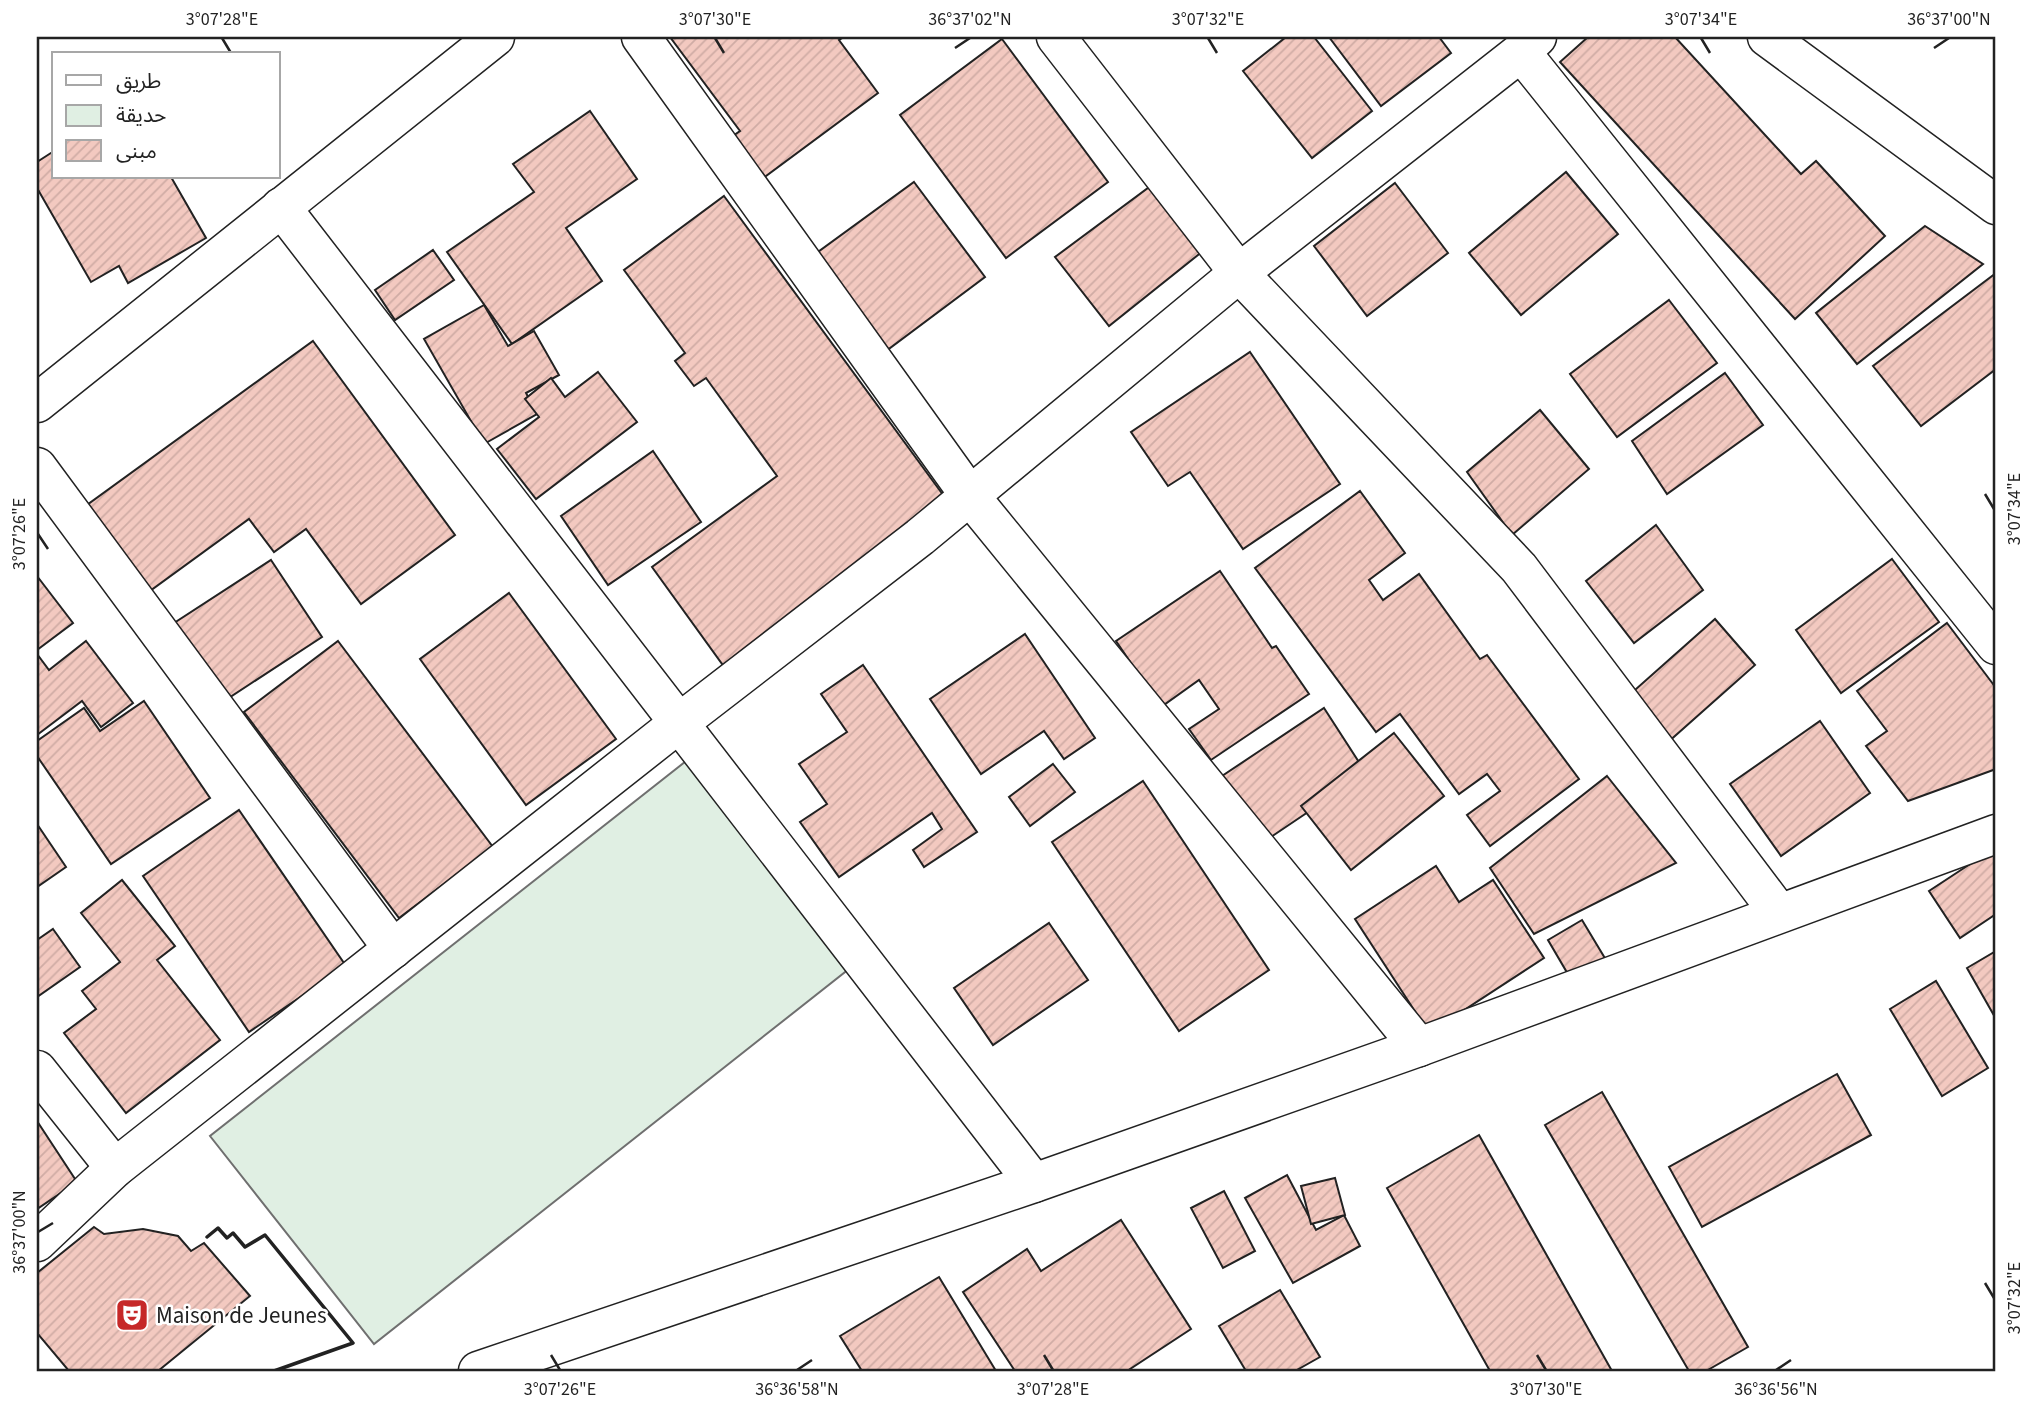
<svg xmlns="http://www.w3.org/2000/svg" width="2033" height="1408" viewBox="0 0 2033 1408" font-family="'Source Sans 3','Noto Sans Arabic',sans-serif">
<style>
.park{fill:#e0efe3;stroke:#6f6f6f;stroke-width:2}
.building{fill:url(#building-hatch);stroke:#222;stroke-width:2}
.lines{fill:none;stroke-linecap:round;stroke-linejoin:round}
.minor-casing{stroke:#222;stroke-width:41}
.major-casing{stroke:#222;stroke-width:41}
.minor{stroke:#fff;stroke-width:38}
.major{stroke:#fff;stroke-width:38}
.wall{stroke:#222;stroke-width:3.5}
.ticks{fill:none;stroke:#222;stroke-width:2.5}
.labels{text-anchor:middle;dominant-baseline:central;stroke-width:5;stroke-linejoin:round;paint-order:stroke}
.poi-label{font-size:23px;fill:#222;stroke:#fff;text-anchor:start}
.neatline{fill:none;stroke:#222;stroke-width:2.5}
.ticks-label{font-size:18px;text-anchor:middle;fill:#222}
</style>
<defs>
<pattern id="building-hatch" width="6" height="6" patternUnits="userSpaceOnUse" patternTransform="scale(1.75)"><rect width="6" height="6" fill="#f3c9c0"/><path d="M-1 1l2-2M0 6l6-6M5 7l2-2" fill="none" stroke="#d0aca5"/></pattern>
</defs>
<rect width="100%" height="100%" fill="#fff"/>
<path class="park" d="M695 754 859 961 374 1344 210 1136Z"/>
<g class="building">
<path d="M670 37H844L839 40 878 93 758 182 727 140 740 131Z"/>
<path d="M1286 37H1314L1372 111 1312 158 1243 71Z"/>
<path d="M1329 37H1439L1451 53 1381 106Z"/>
<path d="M1588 37H1675L1801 174 1816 161 1885 236 1795 319 1560 62Z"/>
<path d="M1002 39 1108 182 1006 258 900 115Z"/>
<path d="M590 111 637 179 566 228 602 281 512 344 447 252 534 192 513 164Z"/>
<path d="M54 151V177H171L206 238 128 283 119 266 91 282 37 188V162Z"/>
<path d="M1566 172 1618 234 1521 315 1469 253Z"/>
<path d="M914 182 985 277 882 354 811 257Z"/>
<path d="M1395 183 1448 253 1367 316 1314 246Z"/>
<path d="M1152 185 1203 251 1109 326 1055 257Z"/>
<path d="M724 196 949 503 725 668 652 567 777 476 706 378 694 386 675 361 685 353 624 270Z"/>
<path d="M1925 226 1983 264 1857 364 1816 313Z"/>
<path d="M433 250 454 280 395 320 375 290Z"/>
<path d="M1996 273V369L1921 426 1873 366Z"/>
<path d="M1669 300 1717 363 1617 437 1570 374Z"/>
<path d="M484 305 508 346 534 331 559 375 526 393 537 414 484 444 424 339Z"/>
<path d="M313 341 455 535 361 604 306 529 274 552 249 519 143 596 80 510Z"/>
<path d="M1250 352 1340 484 1243 549 1190 472 1168 486 1131 432Z"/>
<path d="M598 372 637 422 536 499 497 449 539 417 525 399 551 378 565 397Z"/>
<path d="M1725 373 1763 425 1667 494 1632 441Z"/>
<path d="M1540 410 1589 469 1512 535 1467 472Z"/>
<path d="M653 451 701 522 608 585 561 516Z"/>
<path d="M1360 491 1405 553 1369 580 1383 600 1419 574 1480 659 1487 655 1579 779 1490 846 1467 815 1500 791 1487 774 1459 794 1400 714 1376 732 1255 568Z"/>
<path d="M1656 525 1703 590 1634 643 1586 581Z"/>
<path d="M1892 559 1939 622 1841 693 1796 630Z"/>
<path d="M271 560 322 637 221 703 171 625Z"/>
<path d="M1220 571 1272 648 1276 646 1309 694 1211 760 1189 729 1219 709 1199 680 1161 707 1116 641Z"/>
<path d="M37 576 73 623 37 650Z"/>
<path d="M509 593 616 739 526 805 420 659Z"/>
<path d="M1715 619 1755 665 1667 743 1627 697Z"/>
<path d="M1947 623 1996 688V769L1908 801 1866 746 1887 731 1857 691Z"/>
<path d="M1025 634 1095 738 1064 759 1044 731 981 774 930 699Z"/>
<path d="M86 641 133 703 101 727 82 701 37 735V654L49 670Z"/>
<path d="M338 641 493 847 399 918 244 712Z"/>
<path d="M863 665 977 832 924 867 913 850 942 829 932 813 839 877 800 822 827 804 799 764 847 732 821 694Z"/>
<path d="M144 701 210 798 111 864 37 756V741L84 708 100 731Z"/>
<path d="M1324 708 1366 773 1265 841 1222 776Z"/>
<path d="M1820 721 1870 793 1781 856 1730 784Z"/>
<path d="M1394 733 1444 796 1351 870 1301 806Z"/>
<path d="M1053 764 1075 792 1030 826 1009 797Z"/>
<path d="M1607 776 1676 863 1534 934 1490 868Z"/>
<path d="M1143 781 1269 970 1179 1031 1052 842Z"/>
<path d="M239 810 346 966 249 1032 143 876Z"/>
<path d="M37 824 66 867 37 887Z"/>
<path d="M1996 847V914L1960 938 1929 891Z"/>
<path d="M1436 866 1459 902 1493 880 1544 958 1429 1033 1355 919Z"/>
<path d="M122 880 175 946 157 960 220 1040 126 1113 64 1033 96 1009 82 991 120 962 81 913Z"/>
<path d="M1582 920 1606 960 1572 981 1548 940Z"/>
<path d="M1049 923 1088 980 993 1045 954 988Z"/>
<path d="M53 929 80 967 37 997V940Z"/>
<path d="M1996 951V1019L1967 968Z"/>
<path d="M1936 981 1988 1068 1942 1096 1890 1009Z"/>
<path d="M1837 1074 1871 1135 1702 1227 1669 1167Z"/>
<path d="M1602 1092 1748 1347 1706 1371H1689L1545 1125Z"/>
<path d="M37 1121 77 1182 37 1209Z"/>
<path d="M1479 1135 1612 1371H1490L1387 1188Z"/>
<path d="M1287 1175 1316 1230 1344 1215 1360 1246 1293 1283 1245 1198Z"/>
<path d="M1335 1178 1345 1215 1311 1224 1301 1186Z"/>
<path d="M1224 1191 1255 1251 1223 1268 1191 1208Z"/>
<path d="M1121 1220 1191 1329 1127 1371H1015L963 1292 1027 1249 1041 1271Z"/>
<path d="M94 1227 104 1234 143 1229 178 1236 191 1251 204 1243 250 1296 158 1371H69L37 1333V1273Z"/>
<path d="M939 1277 996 1371H862L840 1336Z"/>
<path d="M1280 1290 1320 1357 1295 1371H1246L1219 1326Z"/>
</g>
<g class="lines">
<defs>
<g id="minor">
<path d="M641 37 970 496 1419 1047"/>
<path d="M1056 37 1239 273 1519 568 1779 913"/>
<path d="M1521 52 1996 645"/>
<path d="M281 207 1034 1183"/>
<path d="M37 403 495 37"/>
<path d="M37 467 393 949"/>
<path d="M37 1070 115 1168"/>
<path d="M37 1242 115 1168 679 723 920 537 1239 273 1521 52 1537 37"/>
<path d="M478 1371 1034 1183 1419 1047 1996 834"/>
</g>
<path id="major" d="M1767 37 1996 205"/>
</defs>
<use href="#minor" class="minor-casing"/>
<use href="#major" class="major-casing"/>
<use href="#minor" class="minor"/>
<use href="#major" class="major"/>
<path class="wall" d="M207 1237 218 1228 227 1238 233 1233 245 1247 265 1235 353 1343 274 1371"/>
</g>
<path class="ticks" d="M222 38 231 53M715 38 724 53M1208 38 1217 53M1701 38 1710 53M955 48 970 38M1934 48 1949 38M1985 494 1994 509M38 534 48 549M38 1232 53 1223M1985 1283 1994 1298M551 1355 560 1370M1044 1355 1053 1370M1537 1355 1546 1370M797 1370 812 1360M1776 1370 1791 1360"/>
<defs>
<symbol id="theatre-square" viewBox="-11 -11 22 22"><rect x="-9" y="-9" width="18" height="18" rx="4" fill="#c62828" stroke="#fff"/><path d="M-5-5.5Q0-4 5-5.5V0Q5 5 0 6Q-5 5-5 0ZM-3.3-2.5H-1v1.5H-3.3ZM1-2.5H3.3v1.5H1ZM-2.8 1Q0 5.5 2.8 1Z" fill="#fff"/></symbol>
</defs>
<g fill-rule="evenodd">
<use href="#theatre-square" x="113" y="1296" width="38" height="38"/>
</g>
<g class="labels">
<g class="poi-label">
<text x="156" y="1315">Maison de Jeunes</text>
</g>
</g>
<rect width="2033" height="1408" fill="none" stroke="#ffffff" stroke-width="77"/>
<rect x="52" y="52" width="228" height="126" fill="#ffffff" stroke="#a7a7a7" stroke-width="2"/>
<rect x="66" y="75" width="35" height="10" fill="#ffffff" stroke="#a7a7a7" stroke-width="2"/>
<text x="116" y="88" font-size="21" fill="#222222">طريق</text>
<rect x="66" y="105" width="35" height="21" fill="#e0efe3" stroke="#a7a7a7" stroke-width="2"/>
<text x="116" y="122" font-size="21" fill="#222222">حديقة</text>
<rect x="66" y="140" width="35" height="21" fill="url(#building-hatch)" stroke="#a7a7a7" stroke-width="2"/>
<text x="116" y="158" font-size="21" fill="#222222">مبنى</text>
<rect x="38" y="38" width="1956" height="1332" class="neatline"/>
<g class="ticks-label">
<text x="222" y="25">3°07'28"E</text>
<text x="715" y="25">3°07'30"E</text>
<text x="970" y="25">36°37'02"N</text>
<text x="1208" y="25">3°07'32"E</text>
<text x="1701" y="25">3°07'34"E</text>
<text x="1949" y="25">36°37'00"N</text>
<text transform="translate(2014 509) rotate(-90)" y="6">3°07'34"E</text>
<text transform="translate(19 534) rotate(-90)" y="6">3°07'26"E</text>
<text transform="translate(19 1232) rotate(-90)" y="6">36°37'00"N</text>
<text transform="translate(2014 1298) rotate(-90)" y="6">3°07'32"E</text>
<text x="560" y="1395">3°07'26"E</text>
<text x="797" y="1395">36°36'58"N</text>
<text x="1053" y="1395">3°07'28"E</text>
<text x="1546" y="1395">3°07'30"E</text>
<text x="1776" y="1395">36°36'56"N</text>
</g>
</svg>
